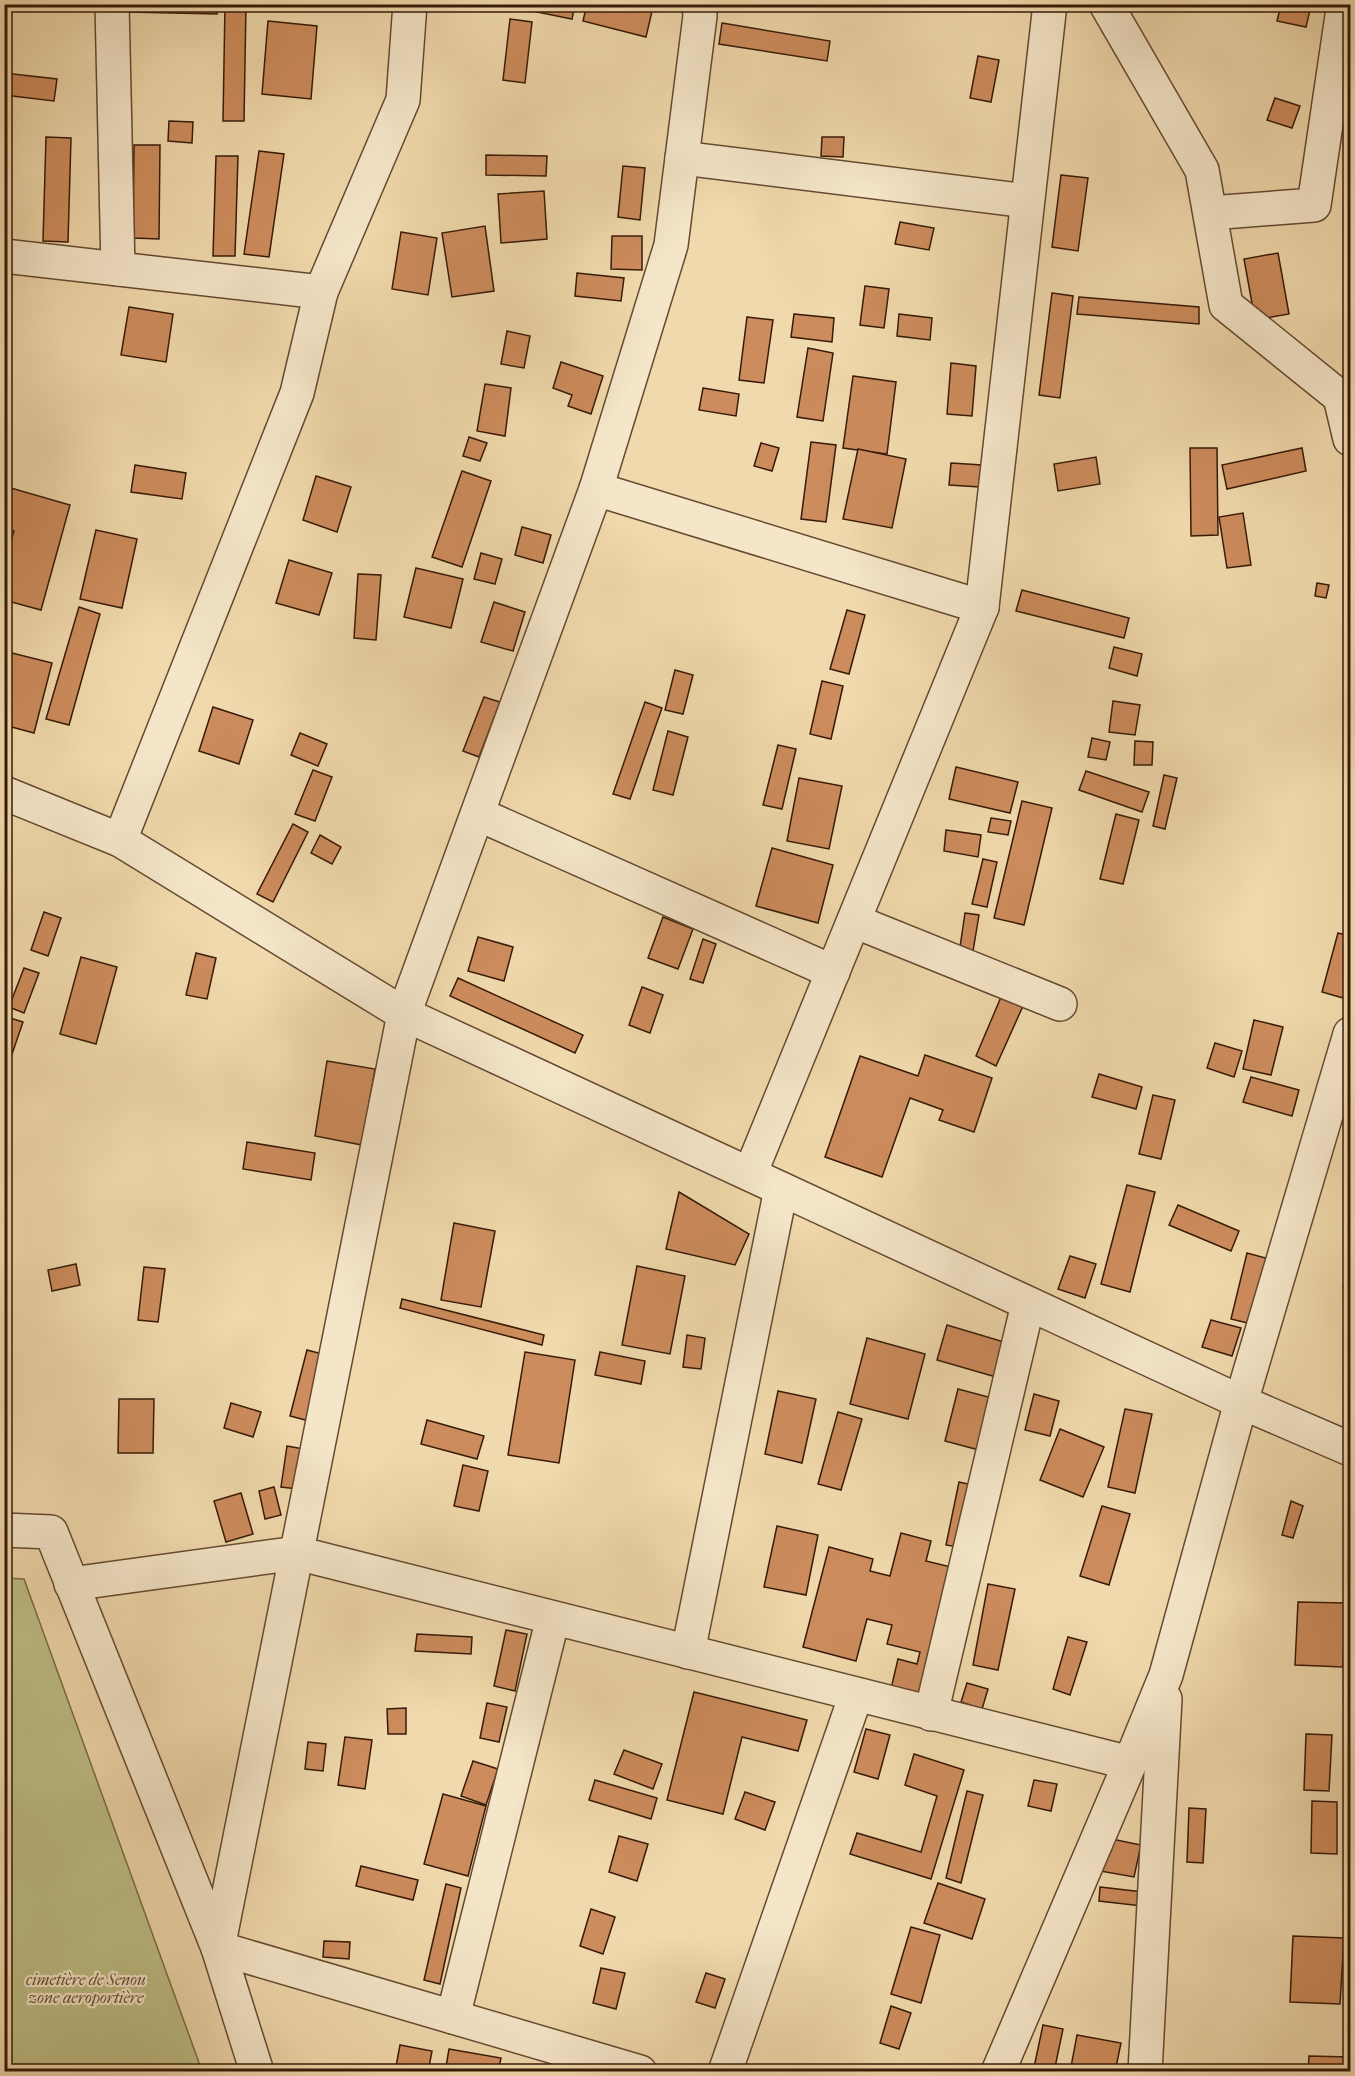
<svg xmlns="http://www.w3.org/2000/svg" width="1355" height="2076" viewBox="0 0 1355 2076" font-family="'IM FELL French Canon',serif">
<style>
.green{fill:#bebe86;stroke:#7a6c47;stroke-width:1.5}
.building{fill:#cd8c5d;stroke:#371a08;stroke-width:1.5}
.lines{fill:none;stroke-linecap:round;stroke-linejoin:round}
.street-casing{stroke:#654a31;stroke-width:36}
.street{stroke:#f5e6c9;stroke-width:33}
.labels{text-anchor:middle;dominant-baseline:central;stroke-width:4.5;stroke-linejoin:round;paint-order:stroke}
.park-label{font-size:16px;font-style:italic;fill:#604b2e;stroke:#f5e6c9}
</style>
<rect width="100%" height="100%" fill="#f0d9ac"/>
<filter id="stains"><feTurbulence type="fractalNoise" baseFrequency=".00333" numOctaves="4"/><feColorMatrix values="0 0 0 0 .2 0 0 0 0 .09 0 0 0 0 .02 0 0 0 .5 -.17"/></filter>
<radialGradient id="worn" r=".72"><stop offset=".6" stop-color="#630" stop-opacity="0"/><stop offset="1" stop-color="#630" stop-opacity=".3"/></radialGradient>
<path class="green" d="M5 1578 24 1579 202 2071H5Z"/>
<g class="building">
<path d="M128 4H217V14L127 12Z"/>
<path d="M225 4H246L244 121H223Z"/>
<path d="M504 4H522L521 11 503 7Z"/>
<path d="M533 4H575L572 19 532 11Z"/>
<path d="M587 4H643L653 7 646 37 583 21Z"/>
<path d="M891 4H911L909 11Z"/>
<path d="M1281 5 1310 10 1306 27 1277 21Z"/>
<path d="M510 19 532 22 525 83 503 80Z"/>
<path d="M268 21 317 26 311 99 262 94Z"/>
<path d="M722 23 830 41 827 61 719 44Z"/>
<path d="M978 56 999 60 991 102 970 98Z"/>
<path d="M4 73 57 79 54 101 4 95Z"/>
<path d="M1275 98 1300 106 1292 128 1267 120Z"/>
<path d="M169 121 193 122 192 143 168 141Z"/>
<path d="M46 137 71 138 68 242 43 241Z"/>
<path d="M822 137H844L843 157 821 156Z"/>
<path d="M134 145H160L159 239 133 238Z"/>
<path d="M259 151 284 154 269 257 244 254Z"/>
<path d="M486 155 547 156 546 176 486 175Z"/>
<path d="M216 156H238L235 256H213Z"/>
<path d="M623 166 645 168 640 220 618 217Z"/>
<path d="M1061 175 1088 178 1078 251 1052 247Z"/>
<path d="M544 191 547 239 501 243 498 194Z"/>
<path d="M900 222 934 228 929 250 895 244Z"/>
<path d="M485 226 494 291 452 297 442 233Z"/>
<path d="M401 232 437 238 428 295 392 289Z"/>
<path d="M612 236H642V270L611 269Z"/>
<path d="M1278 253 1289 314 1255 320 1244 259Z"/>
<path d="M577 273 624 278 621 301 575 296Z"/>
<path d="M865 286 889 289 884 328 860 325Z"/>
<path d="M1052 293 1073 296 1060 398 1039 395Z"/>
<path d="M1079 297 1199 307V324L1077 314Z"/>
<path d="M129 307 173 314 166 362 121 355Z"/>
<path d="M794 314 834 318 832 342 791 337Z"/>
<path d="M899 314 932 318 930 340 897 336Z"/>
<path d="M747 317 773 320 764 383 739 380Z"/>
<path d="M507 331 530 336 524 368 501 364Z"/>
<path d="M808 348 833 353 823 421 797 417Z"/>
<path d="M561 362 603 376 591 414 568 406 572 395 553 388Z"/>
<path d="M951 363 976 366 972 416 947 414Z"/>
<path d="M853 376 896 382 887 454 843 448Z"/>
<path d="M485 384 511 388 505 436 477 431Z"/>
<path d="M703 388 739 394 736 416 699 410Z"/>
<path d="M469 437 487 443 480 461 463 456Z"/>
<path d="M811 442 836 445 826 522 801 519Z"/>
<path d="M761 443 779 448 772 471 754 466Z"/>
<path d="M1190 448H1217L1218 535 1191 536Z"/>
<path d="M1302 448 1306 471 1227 489 1222 465Z"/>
<path d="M858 449 906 459 892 528 843 519Z"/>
<path d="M1096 457 1100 484 1058 491 1054 464Z"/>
<path d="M951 463 982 465 980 487 949 485Z"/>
<path d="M135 465 186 473 182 499 131 492Z"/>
<path d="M462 471 491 481 462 567 432 557Z"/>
<path d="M316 476 351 487 337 532 303 520Z"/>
<path d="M4 486 70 505 41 610 4 600V564L14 531 4 528Z"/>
<path d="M1243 513 1251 565 1227 568 1219 517Z"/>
<path d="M522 527 551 535 543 563 515 555Z"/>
<path d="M96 530 137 539 122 608 80 599Z"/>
<path d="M481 553 502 559 495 584 474 579Z"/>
<path d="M289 560 332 573 319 615 276 603Z"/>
<path d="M416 568 463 579 451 628 404 617Z"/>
<path d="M358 574 381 575 376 640 354 638Z"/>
<path d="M1317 583 1329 585 1326 598 1315 596Z"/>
<path d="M1022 590 1129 618 1124 638 1016 611Z"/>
<path d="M494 602 525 612 513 651 481 642Z"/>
<path d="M79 607 100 614 69 725 46 719Z"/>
<path d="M847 610 865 615 849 674 830 669Z"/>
<path d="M1114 647 1142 654 1137 676 1109 668Z"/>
<path d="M4 651 52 663 34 733 4 725Z"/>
<path d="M675 670 693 675 683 714 665 710Z"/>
<path d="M822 681 843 686 831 739 810 734Z"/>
<path d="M484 697 500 702 479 757 463 751Z"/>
<path d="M1113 701 1140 705 1135 735 1109 732Z"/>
<path d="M645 702 662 708 630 799 613 794Z"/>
<path d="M213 707 253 720 239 764 199 751Z"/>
<path d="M668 731 688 737 673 795 653 790Z"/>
<path d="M300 733 327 744 318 766 291 755Z"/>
<path d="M1092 738 1110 742 1106 760 1088 757Z"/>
<path d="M1135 741 1153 742 1152 765H1134Z"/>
<path d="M778 745 796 749 782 809 763 805Z"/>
<path d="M956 767 1018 782 1010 813 949 799Z"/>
<path d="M313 770 332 777 315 821 295 814Z"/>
<path d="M1086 771 1149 792 1142 812 1079 790Z"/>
<path d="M1164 775 1177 778 1165 829 1153 826Z"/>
<path d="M799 778 842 786 829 849 787 841Z"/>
<path d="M1022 801 1052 808 1024 925 994 918Z"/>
<path d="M1116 814 1139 820 1123 884 1100 879Z"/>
<path d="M991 818 1011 821 1008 835 988 832Z"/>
<path d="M293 824 308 832 273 902 257 894Z"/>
<path d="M946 830 981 835 978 857 944 851Z"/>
<path d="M320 835 341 847 332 864 311 853Z"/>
<path d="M772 848 833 865 818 923 756 906Z"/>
<path d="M983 859 997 862 987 907 972 904Z"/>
<path d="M44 912 61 918 48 956 31 950Z"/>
<path d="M965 913 979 915 972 957 959 954Z"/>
<path d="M663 917 693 929 678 969 648 958Z"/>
<path d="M1338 933 1350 936V1000L1322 992Z"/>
<path d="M478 937 513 947 504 981 468 971Z"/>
<path d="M703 939 716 944 703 983 690 979Z"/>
<path d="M196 953 216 958 207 999 186 995Z"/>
<path d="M81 957 117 967 96 1044 60 1034Z"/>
<path d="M24 968 39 973 24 1013 9 1007Z"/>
<path d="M458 978 583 1035 575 1053 450 996Z"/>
<path d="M642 987 663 995 650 1033 629 1025Z"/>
<path d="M1001 997 1023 1006 996 1066 976 1056Z"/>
<path d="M7 1017 23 1022 11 1057 4 1055V1025Z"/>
<path d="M1254 1020 1283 1027 1271 1075 1243 1069Z"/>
<path d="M1215 1043 1242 1051 1234 1077 1207 1068Z"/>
<path d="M925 1055 992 1078 974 1132 939 1120 943 1110 910 1098 882 1177 825 1157 860 1056 918 1076Z"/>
<path d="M327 1061 375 1069 362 1145 315 1136Z"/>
<path d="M1099 1074 1142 1087 1136 1109 1092 1097Z"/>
<path d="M1251 1077 1299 1090 1292 1116 1243 1102Z"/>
<path d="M1153 1095 1175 1100 1161 1159 1139 1154Z"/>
<path d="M247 1142 315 1153 311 1180 243 1169Z"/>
<path d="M1127 1185 1155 1192 1130 1292 1101 1284Z"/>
<path d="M679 1192 749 1234 735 1265 666 1249Z"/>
<path d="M1178 1205 1239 1231 1231 1251 1169 1225Z"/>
<path d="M454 1223 495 1231 481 1307 441 1300Z"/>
<path d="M1247 1253 1277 1261 1260 1326 1231 1319Z"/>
<path d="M1070 1256 1096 1264 1085 1298 1058 1289Z"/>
<path d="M1350 1262V1289L1343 1287Z"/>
<path d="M76 1264 80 1285 52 1291 48 1270Z"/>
<path d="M637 1266 685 1276 670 1354 622 1345Z"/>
<path d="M144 1267 165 1269 158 1322 138 1320Z"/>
<path d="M402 1299 544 1335 542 1345 400 1308Z"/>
<path d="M1211 1320 1241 1328 1232 1356 1202 1347Z"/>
<path d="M947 1325 1014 1345 1003 1379 937 1360Z"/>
<path d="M687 1335 705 1338 701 1369 683 1367Z"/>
<path d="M867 1338 925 1354 908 1419 850 1404Z"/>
<path d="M307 1350 330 1356 313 1422 290 1416Z"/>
<path d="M525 1352 575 1360 559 1463 508 1455Z"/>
<path d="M600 1352 645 1361 641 1384 595 1375Z"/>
<path d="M958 1389 992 1398 979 1450 945 1441Z"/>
<path d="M778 1391 816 1399 802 1463 765 1454Z"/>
<path d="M1034 1394 1059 1401 1050 1436 1025 1430Z"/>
<path d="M119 1399H154L153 1453H118Z"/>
<path d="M231 1403 261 1412 253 1437 224 1428Z"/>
<path d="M1125 1409 1152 1414 1135 1493 1108 1487Z"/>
<path d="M838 1412 862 1419 841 1490 818 1484Z"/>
<path d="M427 1420 484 1436 477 1459 421 1444Z"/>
<path d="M1060 1429 1104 1447 1083 1497 1040 1480Z"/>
<path d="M287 1446 304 1449 298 1489 281 1487Z"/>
<path d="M463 1465 488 1471 479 1511 454 1506Z"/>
<path d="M959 1482 977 1486 963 1548 946 1545Z"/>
<path d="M274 1487 281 1515 265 1519 259 1491Z"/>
<path d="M241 1493 253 1534 226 1542 214 1501Z"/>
<path d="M1291 1501 1303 1506 1293 1538 1282 1535Z"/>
<path d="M1102 1506 1130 1514 1109 1585 1080 1576Z"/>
<path d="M777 1526 818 1535 806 1595 764 1587Z"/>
<path d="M901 1533 931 1541 926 1561 955 1568 920 1701 890 1693 898 1659 917 1664 920 1652 887 1644 892 1625 867 1619 856 1661 803 1647 829 1547 873 1559 870 1571 890 1576Z"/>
<path d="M988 1584 1015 1589 998 1670 973 1665Z"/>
<path d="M1298 1602 1345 1603 1343 1667 1295 1665Z"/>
<path d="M506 1630 527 1634 515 1691 494 1686Z"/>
<path d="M417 1634 472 1637 471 1654 415 1651Z"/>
<path d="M1068 1637 1087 1642 1070 1695 1053 1689Z"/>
<path d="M967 1683 988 1689 982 1709 961 1702Z"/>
<path d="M694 1692 807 1720 798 1751 742 1737 723 1814 667 1800Z"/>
<path d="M487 1703 507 1707 499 1742 480 1738Z"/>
<path d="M406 1708V1734H388L387 1709Z"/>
<path d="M866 1729 890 1735 878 1779 854 1772Z"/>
<path d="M1306 1734 1332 1735 1329 1791 1304 1790Z"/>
<path d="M345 1737 372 1740 365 1789 338 1785Z"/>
<path d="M308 1742 326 1744 323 1771 305 1769Z"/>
<path d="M624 1750 662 1764 653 1789 614 1774Z"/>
<path d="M914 1754 964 1770 931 1879 850 1854 857 1833 921 1852 937 1796 905 1785Z"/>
<path d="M473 1761 498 1769 486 1805 461 1796Z"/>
<path d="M595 1780 657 1798 651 1819 589 1800Z"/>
<path d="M1034 1780 1057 1784 1051 1811 1028 1806Z"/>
<path d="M967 1791 983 1795 961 1883 946 1878Z"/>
<path d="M745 1792 775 1802 765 1830 735 1819Z"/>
<path d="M443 1794 486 1806 468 1876 424 1864Z"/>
<path d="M1312 1801 1337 1802V1854L1311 1853Z"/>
<path d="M1189 1808 1206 1809 1203 1863 1187 1862Z"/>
<rect x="1347" y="1812" width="3" height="45"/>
<path d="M619 1836 648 1844 637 1881 609 1872Z"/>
<path d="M1107 1838 1141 1845 1134 1877 1100 1871Z"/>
<path d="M361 1866 418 1880 413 1900 356 1886Z"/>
<path d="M938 1883 985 1899 972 1939 924 1923Z"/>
<path d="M446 1884 461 1888 440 1984 424 1980Z"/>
<path d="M1100 1887 1143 1892 1142 1906 1099 1901Z"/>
<path d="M591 1909 615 1917 603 1954 580 1946Z"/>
<path d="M911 1927 940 1935 921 2003 891 1994Z"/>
<path d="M1293 1936 1344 1938 1340 2004 1290 2002Z"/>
<path d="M324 1941 350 1942 349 1959 323 1957Z"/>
<path d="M601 1968 625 1973 616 2009 593 2003Z"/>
<path d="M706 1973 725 1979 715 2008 696 2002Z"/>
<path d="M891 2006 911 2013 899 2049 880 2043Z"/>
<path d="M1043 2025 1063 2029 1054 2072H1033Z"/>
<path d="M1077 2035 1121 2043 1115 2072H1070Z"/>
<path d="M400 2045 432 2051 428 2072H395Z"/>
<path d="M449 2049 501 2058 498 2072H445Z"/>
<path d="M1309 2056 1350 2057V2072H1308Z"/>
<path d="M522 2065 544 2072H521Z"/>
</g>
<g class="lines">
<defs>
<g id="street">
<path d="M112 4 118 269"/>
<path d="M1106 4 1202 170 1226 305 1340 397 1350 439"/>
<path d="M682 158 1027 201"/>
<path d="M1210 213 1314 205 1342 16"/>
<path d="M4 256 321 292 297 393 120 840"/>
<path d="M321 292 403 100 410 4"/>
<path d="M596 489 982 607"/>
<path d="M4 793 120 840 404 1014 1241 1402 1350 1449"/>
<path d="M478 814 833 972"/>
<path d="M854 921 1060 1004"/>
<path d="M750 1174 982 607 1050 4"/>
<path d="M4 1530 51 1532 218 1948 257 2072"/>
<path d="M71 1584 297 1553 1130 1763 1166 1675 1241 1402 1350 1034"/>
<path d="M688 1652 781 1189"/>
<path d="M931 1714 1028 1304"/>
<path d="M453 2017 553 1618"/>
<path d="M640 2072 218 1948 404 1014 596 489 671 245 700 16 699 4"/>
<path d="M725 2072 856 1695"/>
<path d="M998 2072 1130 1763"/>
<path d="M1145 2072 1165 1699"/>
</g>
</defs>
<use href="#street" class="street-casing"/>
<use href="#street" class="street"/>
</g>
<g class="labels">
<g class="park-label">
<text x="86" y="1979">cimetière de Senou<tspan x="86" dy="18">zone aeroportière</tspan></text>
</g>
</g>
<rect width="1355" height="2076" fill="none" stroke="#f0d9ac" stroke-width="24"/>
<rect x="6" y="6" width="1343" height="2064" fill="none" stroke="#371a08" stroke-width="3"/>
<rect x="12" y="12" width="1331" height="2052" fill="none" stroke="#371a08" stroke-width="1.5"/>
<rect width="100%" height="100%" filter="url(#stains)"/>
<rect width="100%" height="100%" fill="url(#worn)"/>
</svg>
